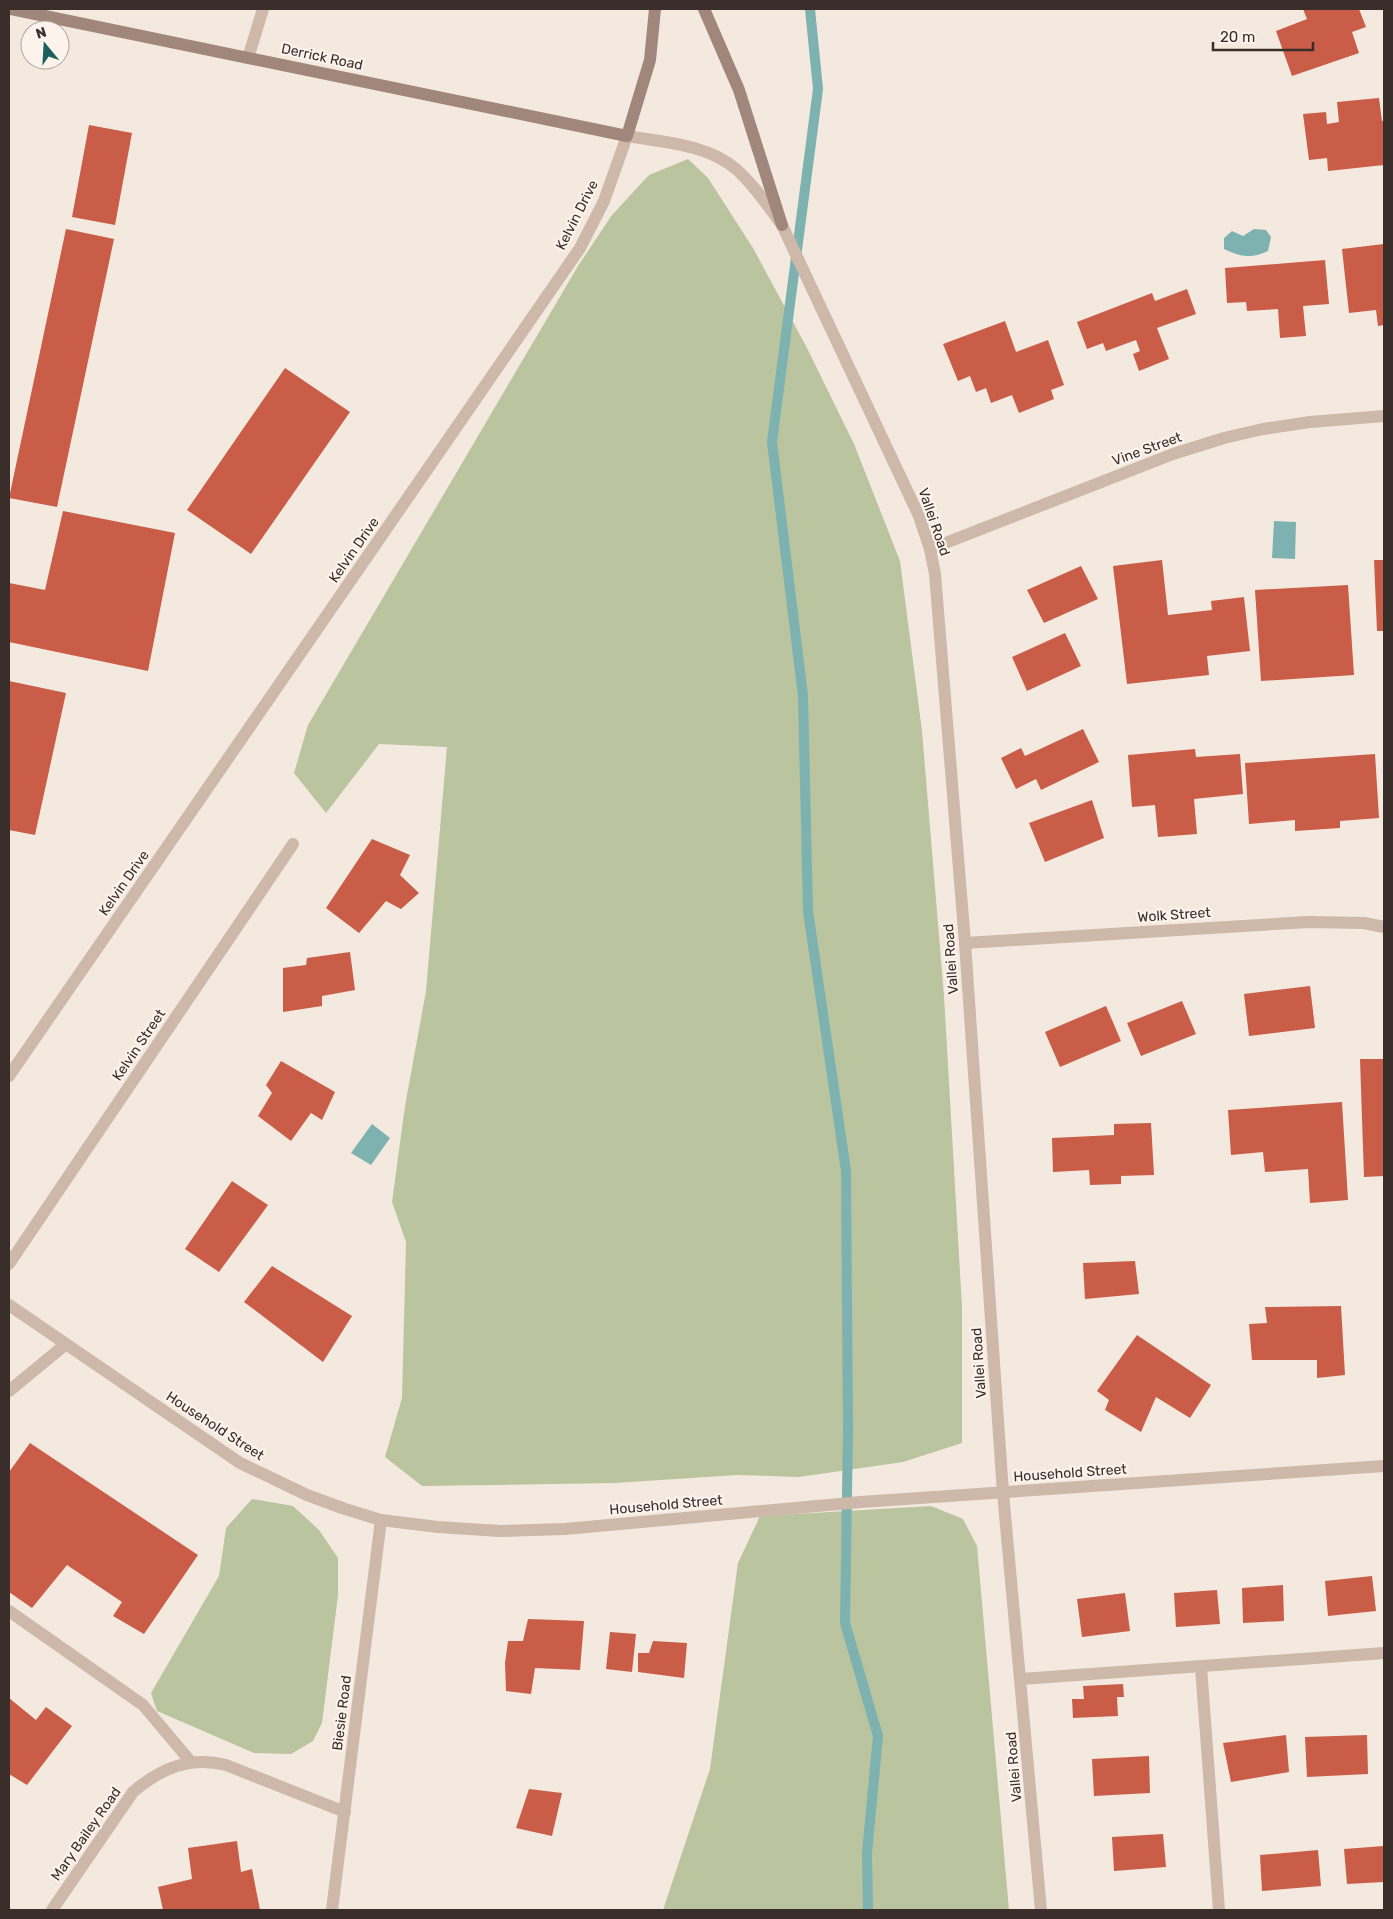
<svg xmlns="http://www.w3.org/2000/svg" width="1393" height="1919" viewBox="0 0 1393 1919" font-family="Rubik,sans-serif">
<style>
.green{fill:#bac49e}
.water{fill:#7db2b0}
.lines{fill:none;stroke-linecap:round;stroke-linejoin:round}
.stream{stroke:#7db2b0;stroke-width:10}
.building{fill:#c95d48}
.lane{stroke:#cdb8aa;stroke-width:12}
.street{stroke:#cdb8aa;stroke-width:12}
.secondary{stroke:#a1867b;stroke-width:12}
.labels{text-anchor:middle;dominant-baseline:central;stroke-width:4.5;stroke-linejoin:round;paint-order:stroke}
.street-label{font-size:14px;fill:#3a2e2a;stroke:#fbf3ec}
</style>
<rect width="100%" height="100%" fill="#f4e9df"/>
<g class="green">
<path d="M688 159 708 178 753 248 806 346 854 444 900 561 922 731 944 996 962 1307V1443L903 1462 799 1477 737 1475 615 1483 422 1486 385 1457 402 1398 406 1242 392 1202 405 1106 426 991 447 747 379 744 326 813 294 773 308 725 578 266 612 215 649 175Z"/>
<path d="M252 1499 293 1506 319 1530 338 1558V1595L322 1723 313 1741 291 1754 254 1753 157 1711 151 1693 219 1576 226 1528Z"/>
<path d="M931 1506 963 1519 977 1546 1009 1910H663L710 1769 738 1563 760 1516Z"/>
</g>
<g class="water">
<path d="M1254 229 1266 230 1271 237 1268 251C1251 259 1241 257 1224 249V238L1232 231 1243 236Z"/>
<path d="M1274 521 1296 522 1295 559 1272 558Z"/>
<path d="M372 1124 390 1138 371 1165 351 1153Z"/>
</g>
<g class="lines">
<path class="stream" d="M810 9 818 89 772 442 803 696 808 911 846 1171 848 1430 845 1623 878 1736 867 1853 868 1910"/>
</g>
<g class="building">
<path d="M1303 9H1359L1366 27 1352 32 1359 53 1292 76 1276 31 1307 19Z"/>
<path d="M1379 98 1382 121H1384V165L1328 171 1327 158 1309 160 1303 114 1326 112 1327 124 1339 122 1337 102Z"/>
<path d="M89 125 132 133 115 225 72 217Z"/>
<path d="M66 229 114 239 57 507 9 498Z"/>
<path d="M1384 244V325L1378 326 1376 310 1349 313 1342 249Z"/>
<path d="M1325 260 1329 304 1303 306 1306 336 1280 338 1278 309 1247 311 1246 302 1227 303 1225 268Z"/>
<path d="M1187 289 1196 314 1157 328 1169 359 1139 371 1133 354 1140 351 1136 340 1106 351 1103 343 1087 349 1077 322 1152 293 1155 301Z"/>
<path d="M1005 321 1016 352 1048 340 1064 385 1051 390 1054 399 1019 413 1012 395 991 403 986 388 976 392 970 376 958 381 943 344Z"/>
<path d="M285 368 350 412 251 554 187 510Z"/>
<path d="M63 511 175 533 148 671 9 642V583L45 590Z"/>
<path d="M1162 560 1168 615 1212 610 1211 601 1244 597 1250 651 1207 656 1209 675 1127 684 1113 566Z"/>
<path d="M1374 560H1384V631H1377Z"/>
<path d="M1081 566 1098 599 1044 623 1027 590Z"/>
<path d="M1348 585 1354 675 1261 681 1255 590Z"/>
<path d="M1065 633 1081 666 1027 691 1012 657Z"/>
<path d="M9 681 66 693 35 835 9 830Z"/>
<path d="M1083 729 1099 762 1041 790 1036 779 1016 789 1001 758 1021 748 1025 756Z"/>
<path d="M1195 749 1196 757 1240 754 1243 794 1194 799 1197 834 1158 837 1155 805 1132 807 1128 755Z"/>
<path d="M1375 754 1379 818 1340 821V828L1295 831V820L1249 824 1245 763Z"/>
<path d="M1092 800 1104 838 1045 862 1029 823Z"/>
<path d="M372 839 410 855 400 875 419 893 401 909 386 901 359 933 326 908Z"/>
<path d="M350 952 355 990 322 996V1006L283 1012V968L306 965 307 958Z"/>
<path d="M1310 986 1315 1028 1249 1036 1244 994Z"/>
<path d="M1182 1001 1196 1034 1141 1056 1127 1023Z"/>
<path d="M1106 1006 1121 1041 1060 1067 1045 1032Z"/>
<path d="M1360 1059H1384V1176L1364 1177Z"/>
<path d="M281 1061 335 1092 322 1120 311 1113 291 1141 258 1116 272 1093 266 1085Z"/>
<path d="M1342 1102 1348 1200 1310 1203 1308 1169 1265 1172 1263 1152 1231 1155 1228 1110Z"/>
<path d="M1151 1123 1154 1175 1121 1176V1184L1090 1185 1089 1170 1053 1172 1052 1138 1114 1135V1124Z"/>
<path d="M232 1181 268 1205 219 1272 185 1249Z"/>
<path d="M1135 1261 1139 1294 1085 1299 1083 1263Z"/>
<path d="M272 1266 352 1316 323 1362 244 1302Z"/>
<path d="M1341 1306 1345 1375 1317 1378V1360H1252L1249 1324 1267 1323 1265 1307Z"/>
<path d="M1137 1335 1211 1385 1190 1418 1156 1397 1141 1432 1105 1410 1109 1400 1097 1391Z"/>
<path d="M30 1443 198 1555 144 1634 113 1616 122 1602 67 1565 32 1608 9 1592V1472Z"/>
<path d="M1372 1576 1376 1611 1328 1616 1325 1581Z"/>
<path d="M1283 1585 1284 1621 1243 1623 1242 1588Z"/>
<path d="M1217 1590 1220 1624 1176 1627 1174 1593Z"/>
<path d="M1125 1593 1130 1631 1082 1637 1077 1599Z"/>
<path d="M528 1619 584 1621 580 1670 535 1668 531 1694 506 1691 505 1663 508 1641H523Z"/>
<path d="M610 1632 636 1634 632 1672 606 1669Z"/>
<path d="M653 1641 687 1643 684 1678 638 1672V1653H649Z"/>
<path d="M1123 1684 1124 1697H1117L1118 1716 1073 1718 1072 1699H1084L1083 1686Z"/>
<path d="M9 1698 36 1720 46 1707 72 1726 27 1785 9 1774Z"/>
<path d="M1286 1735 1289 1772 1231 1782 1223 1743Z"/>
<path d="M1367 1735 1368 1774 1307 1777 1305 1737Z"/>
<path d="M1149 1756 1150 1793 1094 1796 1092 1759Z"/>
<path d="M529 1789 562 1793 552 1836 516 1828Z"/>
<path d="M1163 1834 1166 1867 1114 1871 1112 1837Z"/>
<path d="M237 1841 241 1872 252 1869 260 1910H163L158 1887 192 1879 188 1848Z"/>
<path d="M1384 1846V1882L1347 1884 1344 1849Z"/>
<path d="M1318 1850 1321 1886 1262 1891 1260 1855Z"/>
</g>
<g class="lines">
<g class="lane">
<path d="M248 58 263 9"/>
<path d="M9 1391 66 1344"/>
<path d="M9 1611 143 1705 191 1762"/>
<path d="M1201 1667 1219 1910"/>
<path d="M1021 1679 1384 1653"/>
</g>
<g class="street">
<path d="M930 549 1173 454 1224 438 1263 429 1310 422 1384 416"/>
<path d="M965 943 1308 922 1364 923 1384 927"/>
<path d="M9 1076 580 248 604 201 627 136C662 142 707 144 736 169 754 185 768 206 782 225L919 516 930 549 935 574 965 943 1003 1493 1041 1910"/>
<path d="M9 1264 293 844"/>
<path d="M9 1305 240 1463 307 1495 345 1509 381 1520 438 1527 500 1531 565 1529 861 1502 1384 1466"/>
<path d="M52 1910 133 1792C161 1768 190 1756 226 1765L345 1812"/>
<path d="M332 1910 381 1520"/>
</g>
<g class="secondary">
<path d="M11 9 627 136 650 60 655 9"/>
<path d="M704 9 739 90 782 225"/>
</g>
</g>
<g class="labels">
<g class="street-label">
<text transform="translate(322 57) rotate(12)">Derrick Road</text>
<text transform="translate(577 215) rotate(-63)">Kelvin Drive</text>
<text transform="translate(1147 449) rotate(-20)">Vine Street</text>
<text transform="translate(934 522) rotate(71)">Vallei Road</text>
<text transform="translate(354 550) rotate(-55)">Kelvin Drive</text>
<text transform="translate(124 883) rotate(-55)">Kelvin Drive</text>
<text transform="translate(1174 915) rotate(-4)">Wolk Street</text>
<text transform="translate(951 959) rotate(-94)">Vallei Road</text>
<text transform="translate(139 1045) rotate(-56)">Kelvin Street</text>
<text transform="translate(979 1363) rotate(-94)">Vallei Road</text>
<text transform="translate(215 1426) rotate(33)">Household Street</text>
<text transform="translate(1070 1473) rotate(-4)">Household Street</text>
<text transform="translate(666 1505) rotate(-5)">Household Street</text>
<text transform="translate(342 1713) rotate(-83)">Biesie Road</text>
<text transform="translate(1014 1767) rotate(-95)">Vallei Road</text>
<text transform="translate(86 1834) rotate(-55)">Mary Bailey Road</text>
</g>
</g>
<rect width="1393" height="1919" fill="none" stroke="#3a2e2a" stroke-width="20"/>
<g transform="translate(45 45) rotate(342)"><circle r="24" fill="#fbf3ec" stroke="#aea49e"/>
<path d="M0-4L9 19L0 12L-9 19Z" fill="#1e5e5d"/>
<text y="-8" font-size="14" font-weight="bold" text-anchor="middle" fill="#3a2e2a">N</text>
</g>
<path d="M1213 42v8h100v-8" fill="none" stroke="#3a2e2a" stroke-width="2.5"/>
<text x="1220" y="42" font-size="15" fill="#3a2e2a" stroke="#fbf3ec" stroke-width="4" paint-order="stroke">20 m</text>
</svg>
